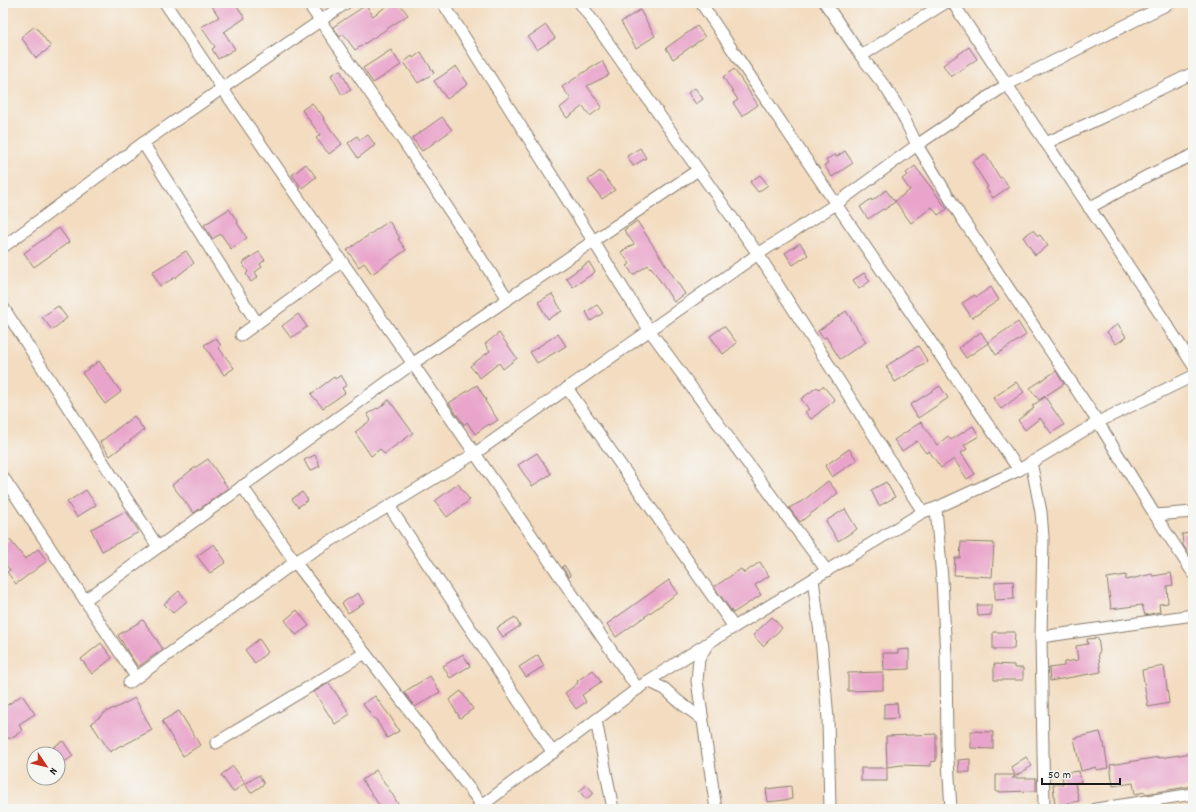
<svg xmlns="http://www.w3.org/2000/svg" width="1196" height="812" viewBox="0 0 1196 812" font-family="Dekko,sans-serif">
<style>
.building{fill:#e9a4cb}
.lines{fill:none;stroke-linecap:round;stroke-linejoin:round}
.minor-casing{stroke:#887c6e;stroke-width:13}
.minor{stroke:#fff;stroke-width:11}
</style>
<rect width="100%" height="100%" fill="#f6f6f2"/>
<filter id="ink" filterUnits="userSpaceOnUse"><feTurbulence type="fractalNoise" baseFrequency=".025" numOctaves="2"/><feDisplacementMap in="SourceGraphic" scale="8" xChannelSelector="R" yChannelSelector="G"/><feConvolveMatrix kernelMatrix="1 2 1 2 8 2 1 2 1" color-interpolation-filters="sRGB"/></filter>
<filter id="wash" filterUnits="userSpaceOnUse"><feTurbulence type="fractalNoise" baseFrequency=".012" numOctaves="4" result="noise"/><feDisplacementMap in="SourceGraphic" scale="16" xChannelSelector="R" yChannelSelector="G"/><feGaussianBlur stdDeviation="0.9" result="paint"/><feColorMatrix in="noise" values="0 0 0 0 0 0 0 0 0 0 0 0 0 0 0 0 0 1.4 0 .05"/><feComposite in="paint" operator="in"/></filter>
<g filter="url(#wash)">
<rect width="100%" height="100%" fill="#f3dcbf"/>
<g id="blocks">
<g class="building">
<path d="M210 3H235L245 18 224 32 235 49 218 59 212 49 215 47 201 27 219 17Z"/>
<path d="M391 3H399L408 15 355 50 343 34 340 37 333 27 366 5 373 16Z"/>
<path d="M640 10 655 36 636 48 621 22Z"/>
<path d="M546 25 555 38 537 50 528 37Z"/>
<path d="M35 26 51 47 36 58 21 37Z"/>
<path d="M697 26 705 37 673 59 666 48Z"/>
<path d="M969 47 977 59 951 77 943 65Z"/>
<path d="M391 50 401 65 373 83 363 68Z"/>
<path d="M421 52 434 73 418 83 404 62 412 56 413 58Z"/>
<path d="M602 61 609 75 587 86 602 107 590 116 583 106 567 118 560 108 571 99 562 87 589 69V68Z"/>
<path d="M456 66 468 84 447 99 434 81Z"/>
<path d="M734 69 758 105 742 116 733 103 738 100 723 77Z"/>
<path d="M340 70 351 90 342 95 331 75Z"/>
<path d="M695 88 703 99 696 104 688 93Z"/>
<path d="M312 103 318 112 319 111 324 118 323 119 342 144 329 154 316 138 320 135 302 110Z"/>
<path d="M442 117 452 130 422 151 412 138Z"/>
<path d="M368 135 375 145 358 158 348 143 357 136 360 140Z"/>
<path d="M640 148 646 158 633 166 627 156Z"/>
<path d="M845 151 853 163 832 177 824 165 828 163 826 160 835 154 836 157Z"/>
<path d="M985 154 1000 178 1002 177 1009 187 993 198 986 188 988 187 972 162Z"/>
<path d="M306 164 316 177 302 188 292 175Z"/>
<path d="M915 166 947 209 938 215 932 207 911 223 895 201 910 190 902 179 908 175 906 173Z"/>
<path d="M600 171 615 190 602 199 588 180Z"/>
<path d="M760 175 768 185 758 192 750 182Z"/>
<path d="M886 190 895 202 884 210 883 209 868 219 860 207 871 199 872 201Z"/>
<path d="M229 209 238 222 237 223 247 238 231 249 221 234 212 239 204 225Z"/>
<path d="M389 221 400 238 398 239 406 250 372 274 364 263 359 267 347 250Z"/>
<path d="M637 221 685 294 674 302 651 267 650 268 648 265 633 275 627 266 630 264 621 252 634 244 624 230Z"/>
<path d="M59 228 69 242 34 267 24 253Z"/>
<path d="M1033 230 1038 236 1040 235 1048 246 1035 255 1023 237Z"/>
<path d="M800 243 808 255 793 265 785 253Z"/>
<path d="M186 251 194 263 176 277 160 286 152 272Z"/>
<path d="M259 252 265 260 260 264 262 267 255 272 258 277 251 282 246 274 248 272 242 263Z"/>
<path d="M589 262 595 272 573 287 566 278Z"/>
<path d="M864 273 870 281 859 289 853 280Z"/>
<path d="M991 287 999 300 972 318 962 303 975 295 976 297Z"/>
<path d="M552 294 562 311 548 319 538 302Z"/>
<path d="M597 305 603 313 591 321 586 312Z"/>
<path d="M58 306 67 318 52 330 42 317Z"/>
<path d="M846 311 866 342 840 359 826 337 823 338 818 331Z"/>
<path d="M298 314 307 327 291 338 282 326Z"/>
<path d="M1018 322 1026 335 996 355 988 342Z"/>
<path d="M1118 324 1126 337 1116 344 1107 332Z"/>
<path d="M724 326 737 343 723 354 710 336Z"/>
<path d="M981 332 988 343 966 358 959 348Z"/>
<path d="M499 333 517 358 503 369 499 363 480 378 470 366 490 351 485 344Z"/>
<path d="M558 334 566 346 537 363 530 352Z"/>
<path d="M216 338 221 346 219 348 234 368 224 375 204 345Z"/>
<path d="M918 346 928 362 895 382 886 366Z"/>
<path d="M99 361 121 392 105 404 82 373Z"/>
<path d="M1056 371 1064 384 1039 400 1030 388Z"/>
<path d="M341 375 347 385 342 388 345 393 323 408 311 394 334 377 335 379Z"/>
<path d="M1016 382 1024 392 1001 409 993 398Z"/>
<path d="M477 385 486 400 485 401 498 420 490 425 489 424 475 434 467 422 464 425 449 403Z"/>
<path d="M823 386 835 400 811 419 805 412 809 409 801 399 817 387 819 389Z"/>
<path d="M940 386 948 398 918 418 910 405Z"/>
<path d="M1045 397 1064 425 1051 433 1040 418 1025 430 1018 420 1034 408 1032 406Z"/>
<path d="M389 400 413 433 384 454 380 449 371 456 355 432 371 420 367 414 377 408 378 409Z"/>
<path d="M134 416 144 430 110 456 100 442Z"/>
<path d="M921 422 937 445 948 436 951 440 973 426 979 436 964 445 967 449 961 453 975 474 967 479 954 459 941 468 929 451 926 453 917 441 902 451 894 440Z"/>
<path d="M849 449 857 460 832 477 825 466Z"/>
<path d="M537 453 551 474 532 486 518 465Z"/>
<path d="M315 455 320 466 310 471 304 460Z"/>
<path d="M208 459 228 488 194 513 172 485 193 469Z"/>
<path d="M828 481 838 493 800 522 789 508 804 500Z"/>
<path d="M886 482 895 497 879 506 871 490Z"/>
<path d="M458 484 470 500 447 517 435 501Z"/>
<path d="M86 490 96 505 77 517 67 502Z"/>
<path d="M302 492 308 500 298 507 292 499Z"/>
<path d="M845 509 857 529 838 541 826 521Z"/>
<path d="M126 511 139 532 102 551 91 529Z"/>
<path d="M1193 533V558L1192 559 1183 545 1182 534Z"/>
<path d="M10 540 25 559 38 549 47 561 16 584 7 572 10 570 3 561V546Z"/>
<path d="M961 542 994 543 992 577 954 575 955 558H960Z"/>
<path d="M214 544 226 562 210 573 197 556Z"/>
<path d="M760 562 769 576 755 585 761 595 733 613 714 587 741 569 744 573Z"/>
<path d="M564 565 571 576 569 577 562 567Z"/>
<path d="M1171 573 1173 585 1167 586 1168 603 1159 604 1160 612 1145 615 1142 605 1111 609 1107 578 1126 575V580L1152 574 1153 576Z"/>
<path d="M669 580 678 593 616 637 607 624Z"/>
<path d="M1013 581 1014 599 995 600V582Z"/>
<path d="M179 591 187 601 173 613 164 604Z"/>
<path d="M358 593 364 603 348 613 342 603Z"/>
<path d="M977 605H991V615L978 616Z"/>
<path d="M297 610 309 626 296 635 285 620Z"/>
<path d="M515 617 520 626 503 637 497 628Z"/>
<path d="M772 617 782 628 763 646 753 635Z"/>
<path d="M143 620 163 649 138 667 128 652 118 635Z"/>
<path d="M993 632H1015L1014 649H993Z"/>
<path d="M1098 638 1100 652 1098 653 1101 672 1050 681 1049 668 1064 666V662L1078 660 1076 646 1088 644 1087 639Z"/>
<path d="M259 639 268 652 255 663 245 650Z"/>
<path d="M101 643 112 658 92 674 81 659Z"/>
<path d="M909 649V669L884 670 883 653H898V650Z"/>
<path d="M463 654 470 666 450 678 443 666Z"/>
<path d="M538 655 544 666 526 677 519 667Z"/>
<path d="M994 664 1014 665V668H1023V680H994Z"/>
<path d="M1164 666 1169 703 1148 707 1142 670Z"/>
<path d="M593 670 601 682 582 695 586 702 576 709 565 693 578 683 577 681Z"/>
<path d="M883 672V690L848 691V673Z"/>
<path d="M430 676 440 692 415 707 404 692Z"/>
<path d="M329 683 350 714 335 724 314 692Z"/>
<path d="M461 691 473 709 460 718 449 700Z"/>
<path d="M22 695 35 714 19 724 22 731 9 739 3 729V708Z"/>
<path d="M375 696 392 719 399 731 387 738 375 718 374 719 363 704Z"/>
<path d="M135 698 152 730 122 746 121 745 110 752 91 723 104 714V713L114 708V709Z"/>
<path d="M897 703 898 718 884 719V704Z"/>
<path d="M179 711 200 745 183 756 162 721Z"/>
<path d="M971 731 993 732V749L971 748Z"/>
<path d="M1100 732 1103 743H1104L1108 768 1096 770V767L1081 771 1074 738Z"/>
<path d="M936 734V761L931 762V766L901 765 887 767 886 736Z"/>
<path d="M63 741 73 756 63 763 58 756V754H56L52 748Z"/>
<path d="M1193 753V786L1145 794V792L1135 794 1133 783 1113 786 1110 765 1159 757V758Z"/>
<path d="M1026 757 1032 766 1012 778H1036V791L996 792V775H1015L1011 767Z"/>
<path d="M970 759V772H959L958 760Z"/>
<path d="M233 766 245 783 233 792 221 775Z"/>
<rect x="861" y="768" width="26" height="13"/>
<path d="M376 770 394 797 401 809H382L362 780Z"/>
<path d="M1079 771 1081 782 1075 783 1079 801 1055 806 1053 784H1063L1062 773Z"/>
<path d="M259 775 264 784 251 793 245 784Z"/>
<path d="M587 785 594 793 586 799 579 791Z"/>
<path d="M791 786 792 799 768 802 766 789Z"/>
</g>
</g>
</g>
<g filter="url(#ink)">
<use href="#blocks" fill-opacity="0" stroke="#887c6e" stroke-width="1"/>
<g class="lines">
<defs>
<g id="minor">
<path d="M165 3 222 88 638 689"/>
<path d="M308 3 404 142 508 299"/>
<path d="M443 3 650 331 827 571"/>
<path d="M580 3 758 254 923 512"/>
<path d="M701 3 836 204 1019 470"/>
<path d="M825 3 861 56 886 88 901 112 917 145 961 217 1098 422 1155 515 1193 573"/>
<path d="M953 3C1032 124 1115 243 1193 365"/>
<path d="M861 56 945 3"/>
<path d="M143 143 257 323"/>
<path d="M1046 143 1107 115 1193 73"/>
<path d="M1089 208 1147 176 1193 155"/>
<path d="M3 247 143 143 346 3"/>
<path d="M3 307 158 547"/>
<path d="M241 335 341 262"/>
<path d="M567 388 734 627"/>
<path d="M1031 462 1041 512 1043 537 1041 637 1044 809"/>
<path d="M3 477 136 677"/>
<path d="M242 486 295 562 482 805"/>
<path d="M389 506 553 753"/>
<path d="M936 508 942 579 946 656 947 745 951 809"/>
<path d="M1155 515 1193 512"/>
<path d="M813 579 822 649 828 719 830 809"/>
<path d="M85 600 412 364 698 170"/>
<path d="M1041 637 1193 615"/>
<path d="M707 645 699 659 697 681 716 809"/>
<path d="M648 681 665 689 678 701 702 719"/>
<path d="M129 683 295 562 389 506 474 454 758 254 836 204 917 145 1006 85 1170 3"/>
<path d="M596 720 613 809"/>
<path d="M216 743 365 653"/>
<path d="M477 809 648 681 708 643 923 512 936 508 1019 470 1098 422 1193 376"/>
<path d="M1096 809 1193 794"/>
</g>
</defs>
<use href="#minor" class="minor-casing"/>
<use href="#minor" class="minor"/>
</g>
</g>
<rect width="1196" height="812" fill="none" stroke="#f6f6f2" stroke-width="16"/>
<g transform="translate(46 766) rotate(125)"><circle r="19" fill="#f6f6f2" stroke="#9f9f9c"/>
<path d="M0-3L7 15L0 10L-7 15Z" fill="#c8321e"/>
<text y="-6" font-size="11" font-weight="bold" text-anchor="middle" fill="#1c1c1c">N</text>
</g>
<path d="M1042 778v6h78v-6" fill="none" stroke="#1c1c1c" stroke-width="2"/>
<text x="1048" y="778" font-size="12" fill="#1c1c1c" stroke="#f6f6f2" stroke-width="3" paint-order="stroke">50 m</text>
</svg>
